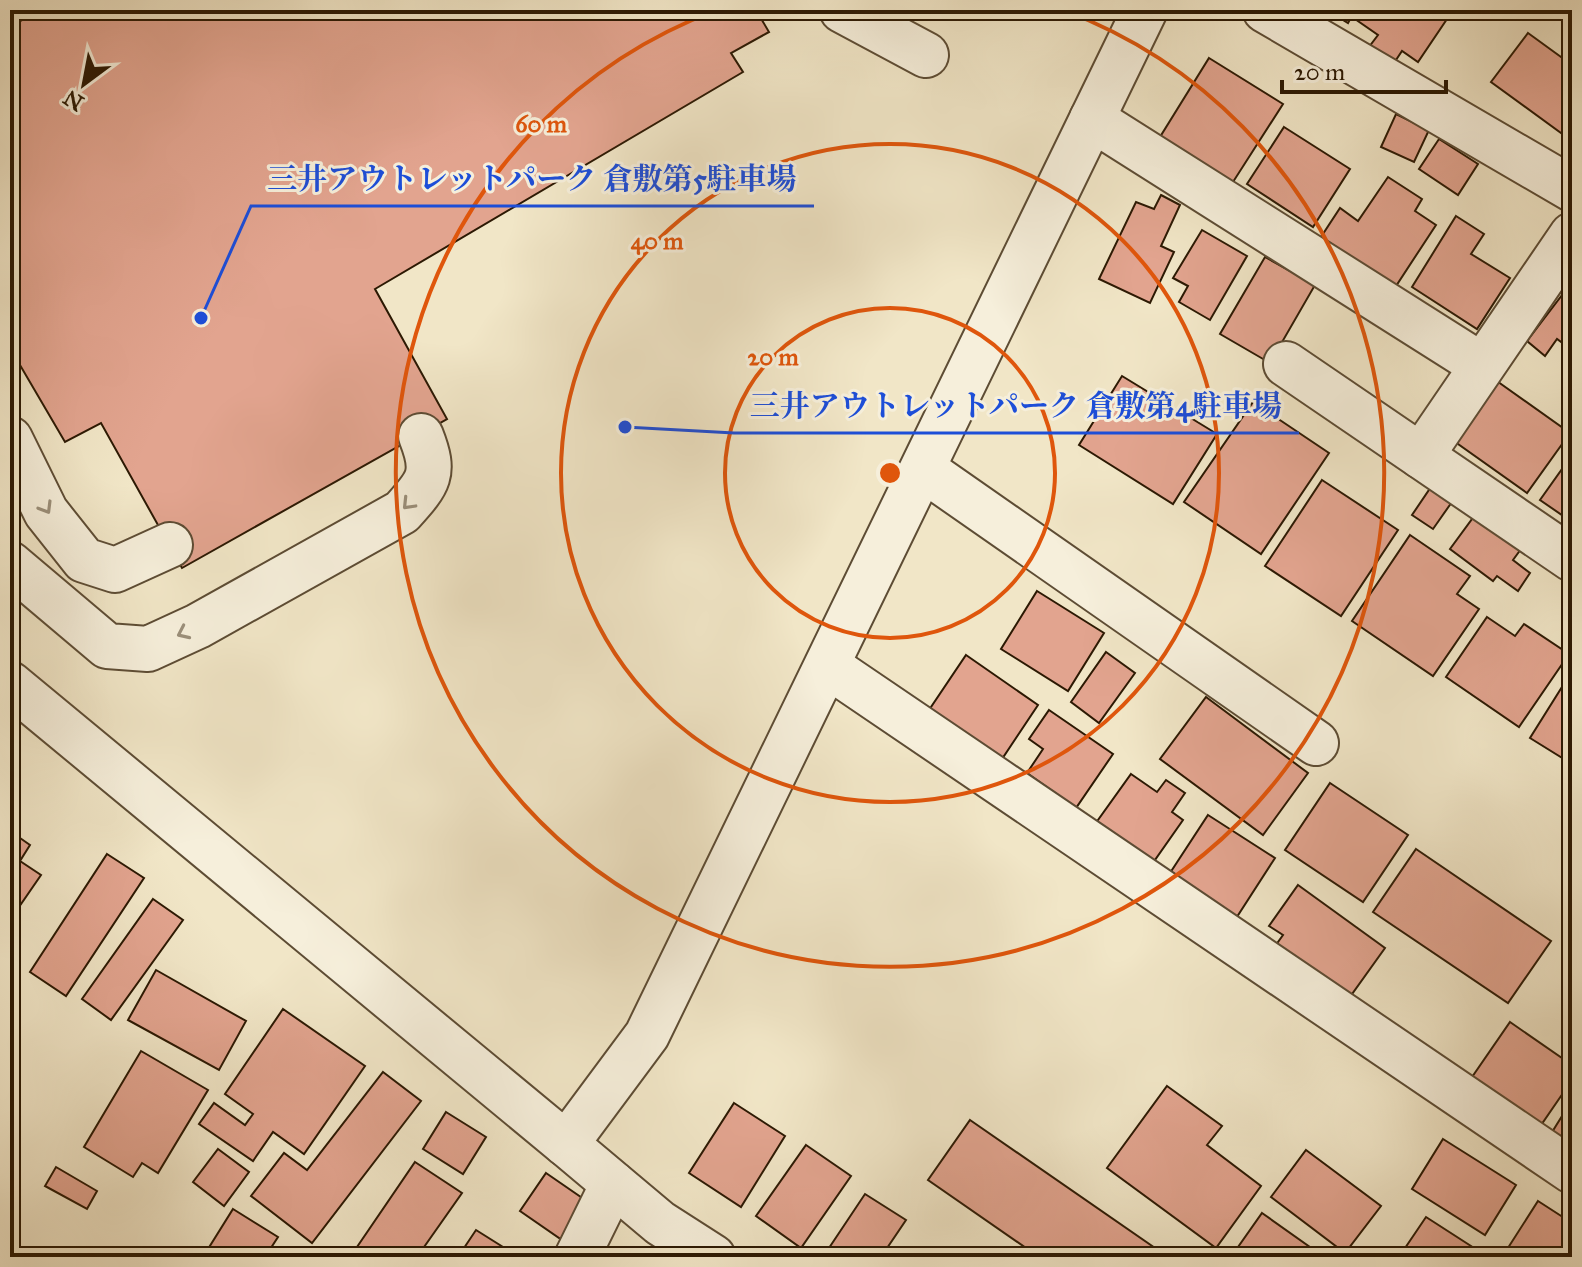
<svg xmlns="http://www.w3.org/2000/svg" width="1582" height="1267" viewBox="0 0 1582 1267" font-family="'IM FELL Great Primer','Noto Serif JP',serif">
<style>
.building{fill:#e2a48f;stroke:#2c1903;stroke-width:2}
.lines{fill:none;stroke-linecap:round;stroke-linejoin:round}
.minor-casing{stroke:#5d4c34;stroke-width:48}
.minor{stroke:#f6efdb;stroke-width:44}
.oneway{stroke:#9b8f7a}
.ring{fill:none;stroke:#df560c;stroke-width:4}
.centre{fill:#df560c;stroke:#f6efdb;stroke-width:4}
.ring-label{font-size:24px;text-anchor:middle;font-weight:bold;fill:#df560c;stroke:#f6efdb;stroke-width:6;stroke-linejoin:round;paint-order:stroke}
.leader{fill:none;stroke:#1d4ed8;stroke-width:3}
.callout-dot{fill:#1d4ed8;stroke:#f6efdb;stroke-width:3}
.callout-label{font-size:30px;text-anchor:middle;font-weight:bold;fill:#1d4ed8;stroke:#f6efdb;stroke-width:6;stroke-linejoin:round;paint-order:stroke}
</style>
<rect width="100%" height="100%" fill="#f1e6c7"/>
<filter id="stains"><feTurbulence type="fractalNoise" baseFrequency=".0025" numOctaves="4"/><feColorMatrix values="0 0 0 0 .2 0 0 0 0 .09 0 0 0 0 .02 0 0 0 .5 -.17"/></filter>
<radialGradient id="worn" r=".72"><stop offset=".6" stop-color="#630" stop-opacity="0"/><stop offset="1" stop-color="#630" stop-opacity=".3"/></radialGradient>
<g class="building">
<path d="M40 10H756L769 32 731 53 743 72 375 289 447 419 182 568 101 423 65 442 10 348V27Z"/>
<path d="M1327 10H1355L1348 23Z"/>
<path d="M1361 10H1434L1447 19 1418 62 1402 51 1394 63 1369 47 1378 35 1355 19Z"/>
<path d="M1528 33 1572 65V141L1491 82Z"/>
<path d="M1209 58 1283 104 1233 182 1160 137Z"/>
<path d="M1396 114 1429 130 1414 162 1381 147Z"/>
<path d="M1284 127 1350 169 1313 227 1247 184Z"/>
<path d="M1439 139 1478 164 1458 195 1419 169Z"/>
<path d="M1388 177 1422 199 1415 211 1436 225 1396 286 1321 237 1340 208 1358 221Z"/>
<path d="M1161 195 1180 205 1161 246 1174 252 1150 303 1099 279 1136 202 1154 209Z"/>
<path d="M1456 216 1484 234 1471 254 1510 278 1477 329 1412 287Z"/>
<path d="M1202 230 1247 256 1210 320 1179 302 1188 286 1173 278Z"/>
<path d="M1265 257 1315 285 1270 363 1220 334Z"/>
<path d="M1572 282V350L1557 339 1545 356 1527 341Z"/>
<path d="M1122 376 1217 434 1173 504 1079 445Z"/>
<path d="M1494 379 1570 433 1527 493 1451 439Z"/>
<path d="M1253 402 1329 453 1261 554 1184 502Z"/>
<path d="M1572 455V522L1540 500Z"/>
<path d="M1322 480 1398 530 1341 616 1265 566Z"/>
<path d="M1433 484 1454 499 1433 529 1412 515Z"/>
<path d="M1475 515 1521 549 1513 560 1530 573 1518 591 1497 576 1493 581 1450 549Z"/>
<path d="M1410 535 1470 576 1457 594 1479 609 1433 676 1352 621Z"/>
<path d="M1037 591 1104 633 1068 691 1001 649Z"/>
<path d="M1487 617 1515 636 1524 624 1569 654 1519 727 1446 677Z"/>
<path d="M1106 652 1135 673 1099 723 1071 702Z"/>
<path d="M966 655 1038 705 1000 762 927 713Z"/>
<path d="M1572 671V764L1530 738Z"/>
<path d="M1206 697 1308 773 1263 835 1160 759Z"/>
<path d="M1049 710 1113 754 1076 808 1027 773 1043 749 1029 739Z"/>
<path d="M1131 774 1157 792 1166 780 1185 793 1172 812 1183 820 1150 867 1093 827Z"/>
<path d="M1330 783 1408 835 1363 902 1285 850Z"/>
<path d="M1208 815 1275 858 1233 923 1170 873Z"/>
<path d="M10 831 30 845 20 861 41 875 10 920Z"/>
<path d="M1416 849 1551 941 1508 1003 1373 912Z"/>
<path d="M107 854 144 878 66 996 30 972Z"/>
<path d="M1298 885 1385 948 1347 1001 1273 949 1283 935 1269 926Z"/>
<path d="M153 899 183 920 111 1020 82 999Z"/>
<path d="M156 970 246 1021 219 1070 128 1020Z"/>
<path d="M283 1009 365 1066 304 1154 273 1132 253 1161 199 1124 214 1103 245 1125 253 1114 225 1094Z"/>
<path d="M1510 1022 1572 1065V1080L1539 1128 1470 1080Z"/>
<path d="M141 1051 208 1090 158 1173 142 1163 133 1177 84 1147Z"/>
<path d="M383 1072 421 1101 312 1243 251 1196 284 1153 307 1170Z"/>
<path d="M1167 1086 1222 1126 1207 1145 1261 1186 1216 1248 1107 1168Z"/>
<path d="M1572 1100V1152L1549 1137Z"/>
<path d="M734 1103 785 1136 741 1207 689 1173Z"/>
<path d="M446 1112 486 1137 463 1174 423 1149Z"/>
<path d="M970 1120 1168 1257H1039L928 1180Z"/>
<path d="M1443 1139 1516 1185 1485 1235 1412 1189Z"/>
<path d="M806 1145 851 1176 801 1248 756 1216Z"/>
<path d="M218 1149 249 1172 224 1206 193 1182Z"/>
<path d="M1306 1150 1381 1206 1345 1253 1271 1197Z"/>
<path d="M415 1162 462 1193 417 1257H370L357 1247Z"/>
<path d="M56 1167 97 1191 87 1209 45 1186Z"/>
<path d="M546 1173 588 1202 562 1240 520 1211Z"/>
<path d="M865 1194 906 1220 881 1257H823Z"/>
<path d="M1538 1201 1572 1223V1257H1514L1506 1251Z"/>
<path d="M233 1209 278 1237 265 1257H203Z"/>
<path d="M1262 1213 1324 1257H1231Z"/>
<path d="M1426 1217 1488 1257H1399Z"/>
<path d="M476 1230 519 1257H458Z"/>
</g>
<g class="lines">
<defs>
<g id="minor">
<path d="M842 10 926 55"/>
<path d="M1265 10 1572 189"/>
<path d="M1092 119 1481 365"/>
<path d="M1286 364 1572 559"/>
<path d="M10 439 46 512 84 560 115 570 170 545"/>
<path d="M1421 456 1572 235"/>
<path d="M923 469 1316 743"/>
<path d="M10 564 107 646 148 649 198 626 402 512C429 482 436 474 421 436"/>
<path d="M828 666 1572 1171"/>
<path d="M10 684 566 1144 647 1035 1145 10"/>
<path d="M566 1144 660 1223 713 1257"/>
<path d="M577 1257 613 1184"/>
</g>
</defs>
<use href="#minor" class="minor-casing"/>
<use href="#minor" class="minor"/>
</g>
<defs><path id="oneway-chevron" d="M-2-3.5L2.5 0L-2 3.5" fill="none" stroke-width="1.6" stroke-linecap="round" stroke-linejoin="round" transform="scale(2)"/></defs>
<g class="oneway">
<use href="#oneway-chevron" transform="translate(408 504) rotate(134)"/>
<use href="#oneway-chevron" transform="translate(46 508) rotate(59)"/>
<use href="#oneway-chevron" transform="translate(183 633) rotate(155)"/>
</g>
<g class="ring">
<circle cx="890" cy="473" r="165"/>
<circle cx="890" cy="473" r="329"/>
<path d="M1063 10A494 494 0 1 1 717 10"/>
</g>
<circle cx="890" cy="473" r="12" class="centre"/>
<g class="ring-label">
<text x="541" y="132">60 m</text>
<text x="657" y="249">40 m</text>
<text x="773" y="365">20 m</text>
</g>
<path class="leader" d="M201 318L251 206H814M625 427L734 433H1299"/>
<g class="callout-dot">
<circle cx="201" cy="318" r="8"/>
<circle cx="625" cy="427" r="8"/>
</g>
<g class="callout-label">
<text x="532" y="189">三井アウトレットパーク 倉敷第5駐車場</text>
<text x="1016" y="416">三井アウトレットパーク 倉敷第4駐車場</text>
</g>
<rect width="1582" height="1267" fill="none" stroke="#f1e6c7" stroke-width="40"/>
<rect x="12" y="12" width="1558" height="1243" fill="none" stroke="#2c1903" stroke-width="4"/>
<rect x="20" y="20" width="1542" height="1227" fill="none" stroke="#2c1903" stroke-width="2"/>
<g transform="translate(84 84) rotate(212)" stroke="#f6efdb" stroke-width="6" paint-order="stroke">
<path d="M0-6L14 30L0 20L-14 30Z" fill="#2c1903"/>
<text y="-12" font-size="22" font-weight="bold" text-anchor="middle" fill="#2c1903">N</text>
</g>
<path d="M1282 80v12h164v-12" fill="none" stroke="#2c1903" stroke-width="4"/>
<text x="1294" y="80" font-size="24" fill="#2c1903" stroke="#f6efdb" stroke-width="6" paint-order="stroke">20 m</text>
<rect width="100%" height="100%" filter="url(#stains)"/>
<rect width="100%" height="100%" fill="url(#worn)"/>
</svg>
